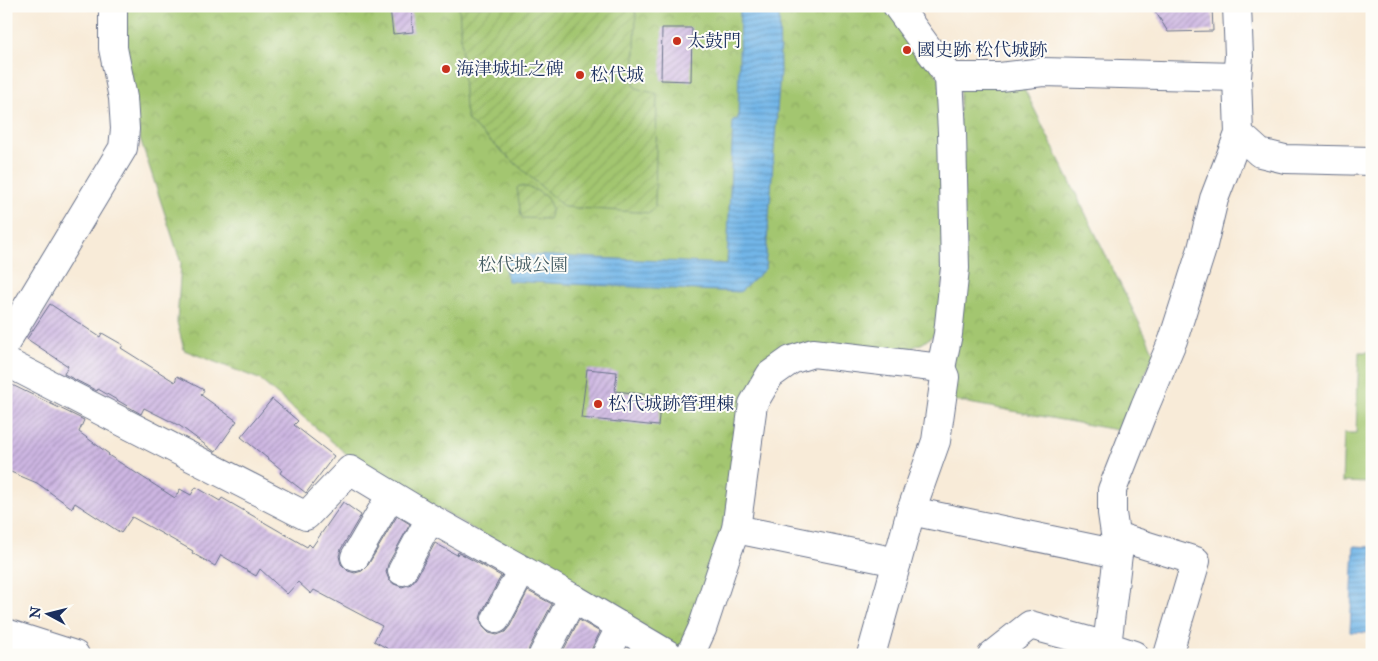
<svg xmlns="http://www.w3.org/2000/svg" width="1378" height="661" viewBox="0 0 1378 661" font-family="'IM FELL Great Primer','Noto Serif JP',serif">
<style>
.park{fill:url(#park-crowns);stroke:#5f7a66}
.garden{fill:url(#garden-furrows);stroke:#5f7a66}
.pitch{fill:#a3c66f;stroke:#5f7a66}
.water{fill:url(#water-rules);stroke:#4672a3}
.building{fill:url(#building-hatch)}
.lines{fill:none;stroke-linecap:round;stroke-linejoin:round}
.minor-casing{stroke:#687189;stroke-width:30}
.minor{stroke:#fff;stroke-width:28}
.poi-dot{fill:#c8321e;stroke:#fdfcf7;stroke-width:2}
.labels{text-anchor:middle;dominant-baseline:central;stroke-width:4;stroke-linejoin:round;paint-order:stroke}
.poi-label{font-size:18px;fill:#1b2f5e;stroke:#fdfcf7;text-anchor:start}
.park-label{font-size:18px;fill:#445c63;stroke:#fdfcf7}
</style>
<defs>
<pattern id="park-crowns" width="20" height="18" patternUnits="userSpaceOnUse" patternTransform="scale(1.25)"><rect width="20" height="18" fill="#a3c66f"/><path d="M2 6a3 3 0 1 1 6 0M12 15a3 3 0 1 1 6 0" fill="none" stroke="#8caa63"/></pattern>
<pattern id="garden-furrows" width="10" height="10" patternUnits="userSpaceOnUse" patternTransform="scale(1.25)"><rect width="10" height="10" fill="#a3c66f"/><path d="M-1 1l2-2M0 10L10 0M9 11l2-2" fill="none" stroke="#8caa63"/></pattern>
<pattern id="water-rules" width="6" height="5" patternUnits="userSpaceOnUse" patternTransform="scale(1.25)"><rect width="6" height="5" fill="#72b6e8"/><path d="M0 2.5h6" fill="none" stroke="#5d94bf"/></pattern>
<pattern id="building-hatch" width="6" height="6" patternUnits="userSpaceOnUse" patternTransform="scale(1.25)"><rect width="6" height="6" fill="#cdb6e2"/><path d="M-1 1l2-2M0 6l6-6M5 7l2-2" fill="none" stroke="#a694ba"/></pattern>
</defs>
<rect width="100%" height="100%" fill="#fdfcf7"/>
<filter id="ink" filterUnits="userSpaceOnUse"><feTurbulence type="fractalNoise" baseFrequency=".02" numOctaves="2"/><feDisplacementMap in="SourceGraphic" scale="10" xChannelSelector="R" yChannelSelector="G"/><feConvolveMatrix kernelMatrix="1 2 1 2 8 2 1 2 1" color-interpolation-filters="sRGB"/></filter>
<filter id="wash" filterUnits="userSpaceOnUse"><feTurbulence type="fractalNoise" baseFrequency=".0096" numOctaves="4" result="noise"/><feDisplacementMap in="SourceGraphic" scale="20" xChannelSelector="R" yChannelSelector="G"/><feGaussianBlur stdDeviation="1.12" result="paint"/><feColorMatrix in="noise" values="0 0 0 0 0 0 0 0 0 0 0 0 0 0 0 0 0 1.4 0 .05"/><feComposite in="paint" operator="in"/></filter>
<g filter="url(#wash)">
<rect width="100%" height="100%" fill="#f8ebd8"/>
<g class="park">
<path d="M123 6H886L940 79 944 273 939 331 923 343 901 352 776 356 725 542 685 653 350 457 259 379 184 350 177 322 181 263 137 129 122 45Z"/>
<path d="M960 84H1022L1154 353 1122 431 952 400Z"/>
</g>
<g class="garden">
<path d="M459 6H632L636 14 634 86C642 92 649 90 657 95L655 207 650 213 564 207 468 121 465 109Z"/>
<path d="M519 186C536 187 558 199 549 219L523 218 521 216 517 188Z"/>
</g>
<path class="pitch" d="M1359 352H1372V483L1342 482 1344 433H1356Z"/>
<g class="water">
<path d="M740 6H779L780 72 765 269 740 292 508 281 503 259 508 254 727 264 733 120 738 119Z"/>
<path d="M1354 546 1372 547V633L1350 632Z"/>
</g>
<g id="blocks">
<g class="building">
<path d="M401 6H411L413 32 393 34 390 7Z"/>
<path d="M1152 6H1212L1213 31 1168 32Z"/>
<path d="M662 28H692L691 81 661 80Z"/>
<path d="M50 304 100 337 102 333 123 345 121 348 175 382 177 376 204 390 201 395 237 421 215 452 180 426 144 408 141 414 98 389 97 391 64 374 68 366 27 339Z"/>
<path d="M587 369 617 372 615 391 661 396 658 426 581 418Z"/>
<path d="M6 382 84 420 79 432 109 454 108 455 175 498 180 489 191 495 196 487 220 501 222 498 307 547 309 544 312 547 343 502 361 515 341 549 339 556 341 564 348 571 355 573 362 571 368 565 397 516 410 524 388 564 386 572 389 580 394 584 402 587 411 584 416 578 435 543 457 555 458 552 501 576 482 612 480 619 483 627 489 633 497 635 505 632 510 626 528 591 552 604 529 648 528 655H399L374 641 382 626 314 590 311 594 298 582 287 594 260 569 256 576 221 555 215 566 192 553 193 551 132 517 121 533 75 503 72 508 37 483 6 470Z"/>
<path d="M272 399 298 421 294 425 334 456 306 493 280 473 282 470 241 437Z"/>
<path d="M579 620 600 632 592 648 591 655H561Z"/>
</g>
</g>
</g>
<g filter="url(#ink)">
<use href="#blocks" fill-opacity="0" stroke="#687189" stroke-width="1"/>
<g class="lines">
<defs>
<g id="minor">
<path d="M949 77H1000L1043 72 1237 77"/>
<path d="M1239 134 1260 153 1285 159 1372 161"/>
<path d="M6 342 123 148 125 129 123 98 113 48V6"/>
<path d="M6 362 306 516 350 470 428 517 571 597 669 655"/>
<path d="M911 511 936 441 945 377 941 368"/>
<path d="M736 529 897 562 911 511 1118 554"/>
<path d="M1116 536 1196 561 1168 655"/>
<path d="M355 557 391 495"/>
<path d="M402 571 430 519"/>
<path d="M496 619 522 570"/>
<path d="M6 633 75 655"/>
<path d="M543 655 573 598"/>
<path d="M606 655 621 626"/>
<path d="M690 655 702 629 728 550 736 529 753 404 770 375 791 360 813 353 941 368 948 334 955 268 952 132 949 77 897 6"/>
<path d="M871 655 897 562"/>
<path d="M992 655 1030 625 1107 646"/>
<path d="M1134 655 1107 646 1118 554 1112 513V490L1145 406 1173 340 1202 249 1214 199 1239 134 1237 77 1239 56 1237 6"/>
</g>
</defs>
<use href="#minor" class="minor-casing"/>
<use href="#minor" class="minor"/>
</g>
</g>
<g class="poi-dot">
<circle cx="677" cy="41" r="5"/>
<circle cx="907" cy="50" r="5"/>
<circle cx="446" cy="69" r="5"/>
<circle cx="580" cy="75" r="5"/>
<circle cx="598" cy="404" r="5"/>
</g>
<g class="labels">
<g class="poi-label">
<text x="687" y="41">太鼓門</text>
<text x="917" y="50">國史跡 松代城跡</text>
<text x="456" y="69">海津城址之碑</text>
<text x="590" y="75">松代城</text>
<text x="608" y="404">松代城跡管理棟</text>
</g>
<g class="park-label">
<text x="523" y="265">松代城公園</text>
</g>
</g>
<rect width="1378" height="661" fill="none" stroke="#fdfcf7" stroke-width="25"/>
<g transform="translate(48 614) rotate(277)" stroke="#fdfcf7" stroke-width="4" paint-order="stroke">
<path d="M0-4L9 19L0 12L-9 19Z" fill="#1b2f5e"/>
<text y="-8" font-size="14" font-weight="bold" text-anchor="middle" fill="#1b2f5e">N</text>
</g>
</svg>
